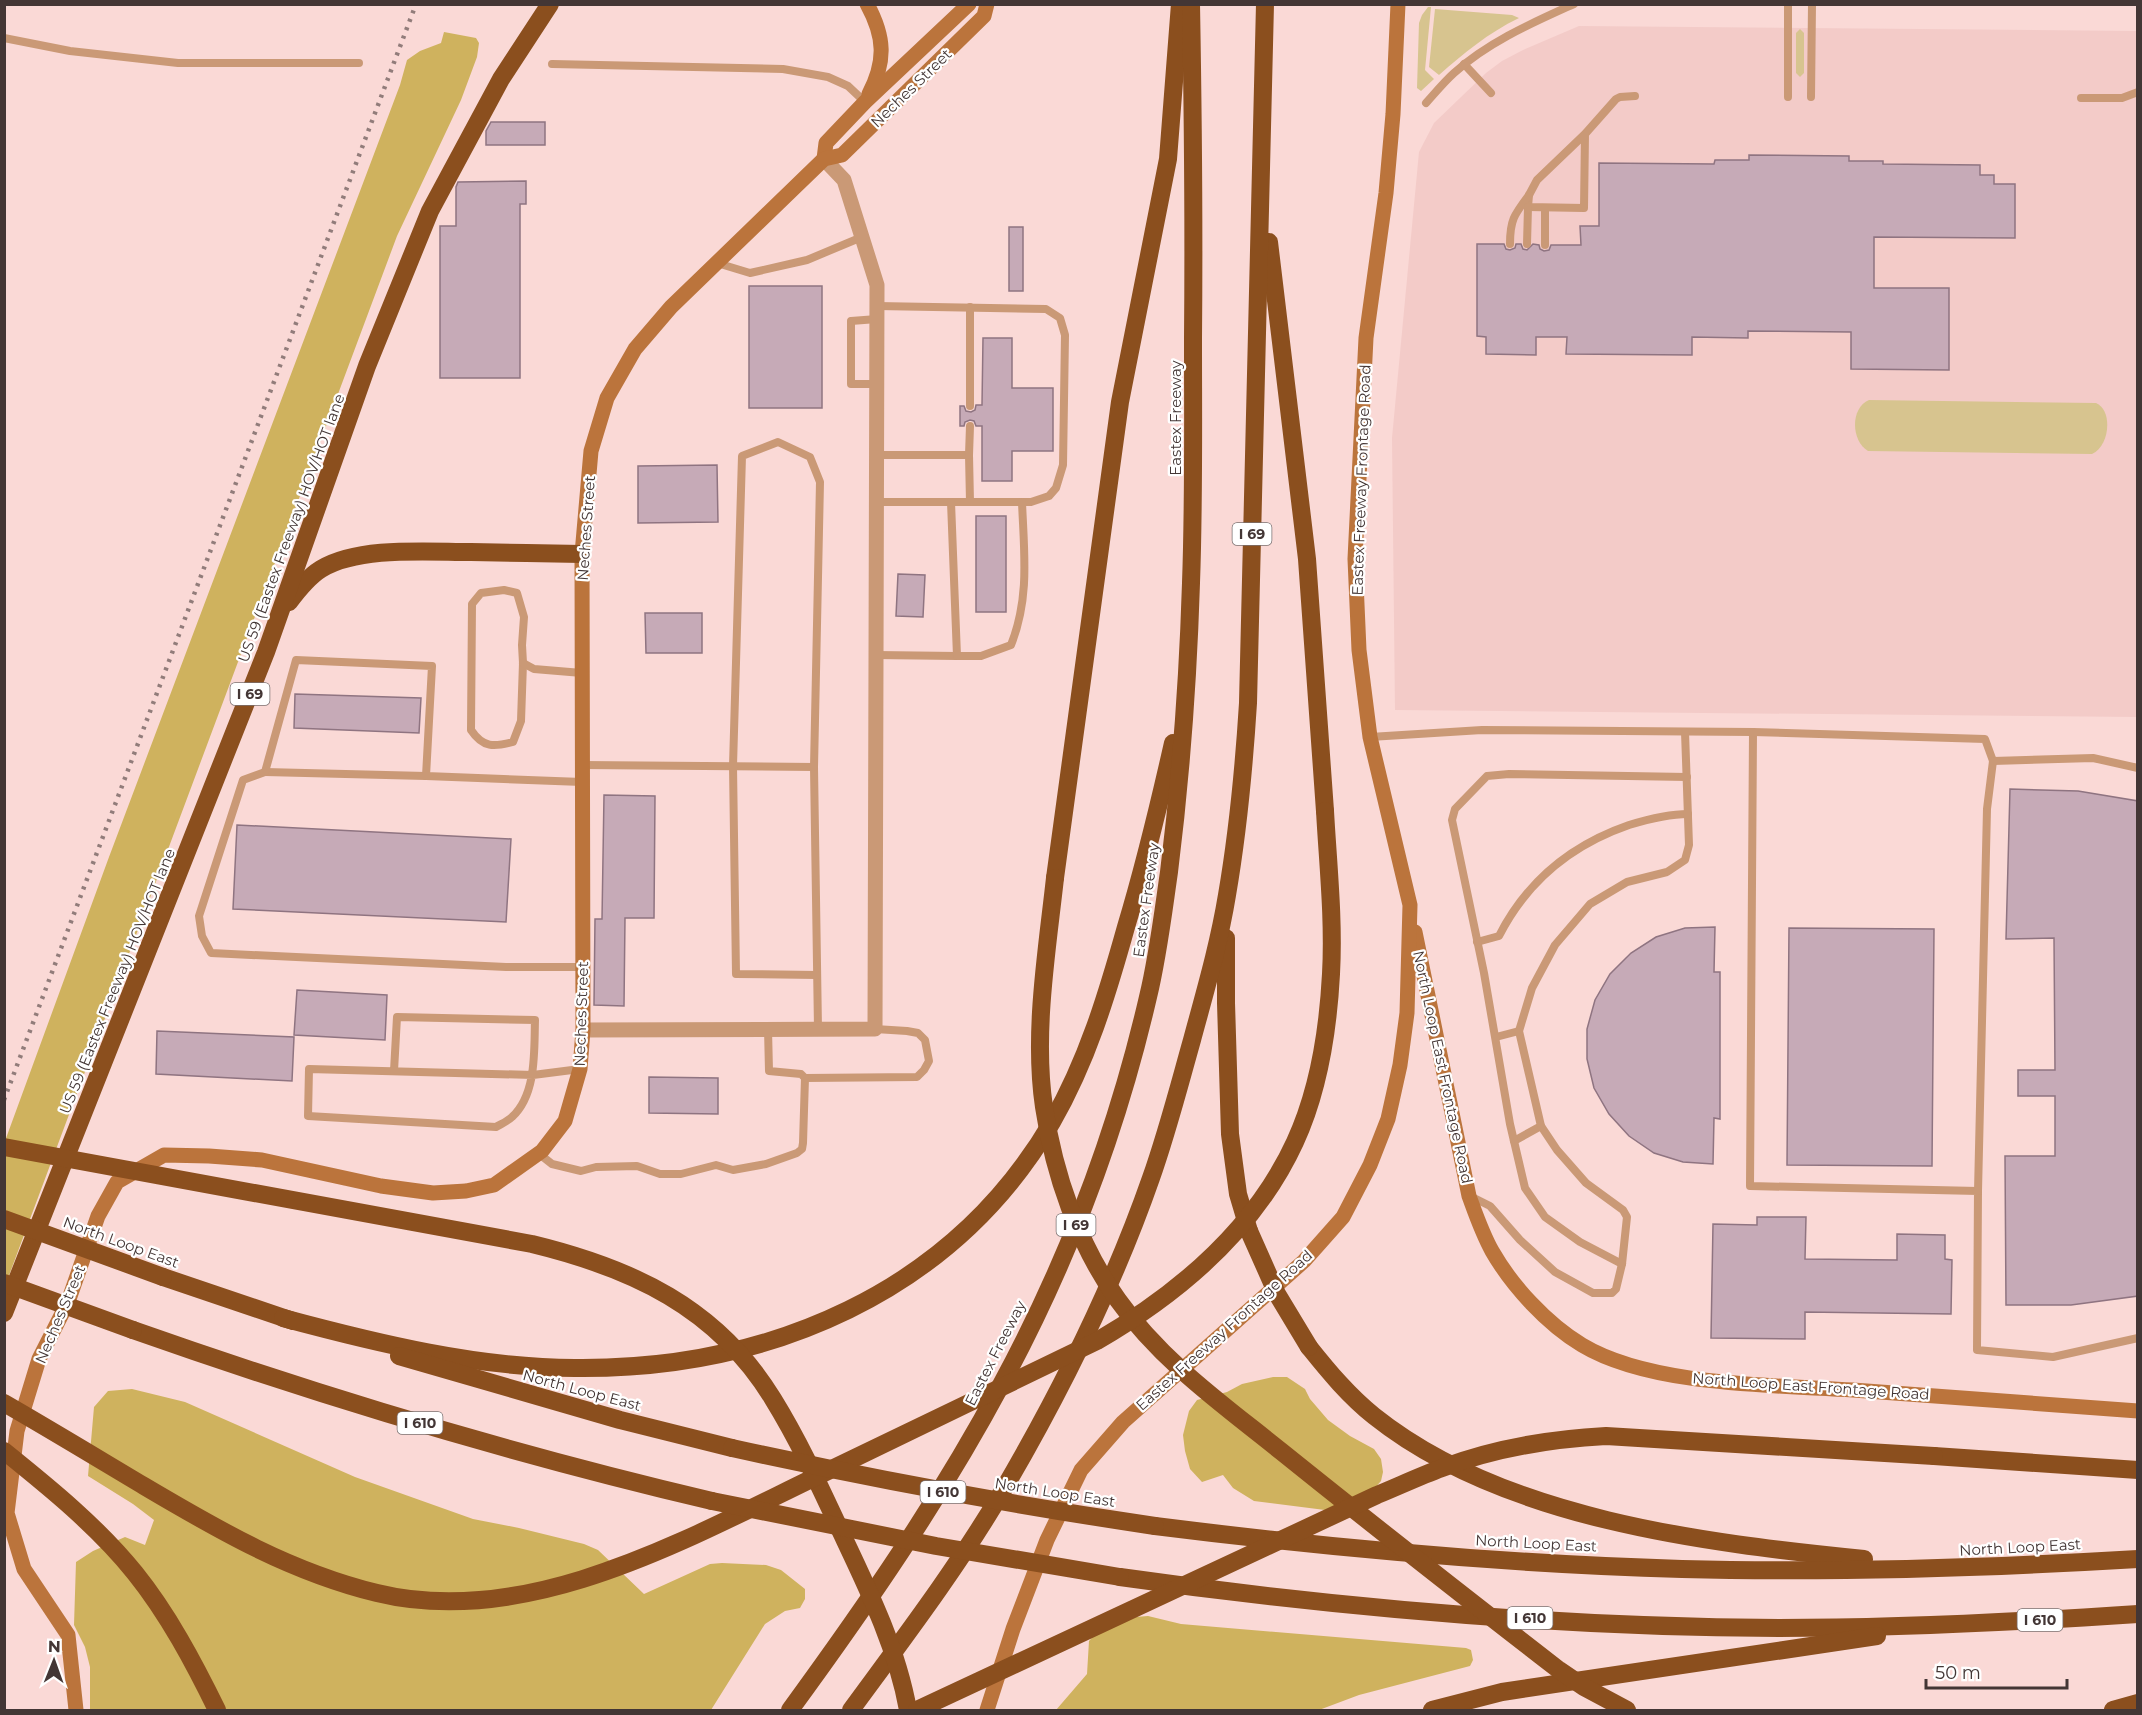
<svg xmlns="http://www.w3.org/2000/svg" width="2142" height="1715" viewBox="0 0 2142 1715" font-family="Montserrat,sans-serif">
<style>
.built{fill:#f3cbc8}
.green{fill:#d7c48f}
.forest{fill:#cfb25e}
.building{fill:#c6aab7;stroke:#8f7481;stroke-width:1.5}
.lines{fill:none;stroke-linecap:round;stroke-linejoin:round}
.lane{stroke:#ca9976;stroke-width:8}
.street{stroke:#ca9976;stroke-width:15}
.secondary{stroke:#bb743c;stroke-width:15}
.highway{stroke:#8b4f1e;stroke-width:18}
.rail{stroke:#917c7a;stroke-width:4.5;stroke-dasharray:3 6;stroke-linecap:butt}
.highway-bridge{stroke:#8b4f1e;stroke-width:18}
.labels{text-anchor:middle;dominant-baseline:central;stroke-width:4.5;stroke-linejoin:round;paint-order:stroke}
.shield{fill:#fff;stroke:#7b7272;stroke-width:1.5}
.shield-label{font-size:14px;font-weight:bold;fill:#433635}
.street-label{font-size:15px;fill:#433635;stroke:#fff}
</style>
<rect width="100%" height="100%" fill="#fad9d6"/>
<path class="built" d="M1579 26 2137 31V717L1395 710 1392 438 1419 152 1434 123 1486 73 1502 61 1523 50Z"/>
<g class="green">
<path d="M1428 7H1431L1425 70 1434 79 1421 91 1417 88 1419 23 1422 15Z"/>
<path d="M1435 9 1512 15 1519 18C1488 33 1464 53 1439 75L1429 67Z"/>
<path d="M1800 29 1804 33V73L1800 77 1796 73V33Z"/>
<path d="M1869 400 2096 403C2113 410 2110 446 2092 454L1868 451C1851 441 1850 408 1869 400Z"/>
</g>
<g class="forest">
<path d="M444 32 476 38 479 43 477 57 461 100 397 236 5 1286V1141L109 857 400 85 407 60 420 51 441 43Z"/>
<path d="M1273 1377H1287L1305 1389 1310 1399 1328 1420 1350 1436 1374 1449 1381 1459 1383 1472 1381 1481 1374 1489 1325 1510 1254 1501 1233 1488 1223 1475 1202 1482 1190 1469 1185 1451 1183 1435 1189 1411 1197 1400 1227 1392 1242 1384Z"/>
<path d="M132 1389 185 1402 355 1477 473 1519 519 1528 584 1544 598 1550 644 1594 710 1564 722 1563 766 1565 781 1570 805 1589V1599L800 1608 785 1611 765 1624 711 1710H90V1667L85 1647 74 1625 76 1562 93 1551 125 1537 145 1545 154 1520 133 1504 88 1476 94 1407 108 1391Z"/>
<path d="M1148 1616 1181 1624 1466 1648 1471 1650 1473 1660 1470 1666 1359 1695 1319 1710H1056L1087 1674 1089 1641 1099 1630 1122 1618Z"/>
</g>
<g class="building">
<path d="M491 122H545V145H486V131Z"/>
<path d="M1749 155 1849 156V161H1883V164L1980 165V175H1994V184H2015V238L1874 237V288H1949V370L1851 369V332L1748 331V338L1692 337V355L1566 354 1567 337H1536V355L1486 354V337L1477 336V244H1504L1506 249 1510 250 1515 248 1516 244H1521L1523 249 1527 250 1533 244 1539 245 1540 249 1544 251 1549 250 1551 245H1581L1580 226H1599V163L1714 164 1715 160H1749Z"/>
<path d="M526 181V204H520V378H440V226H456V187L458 182Z"/>
<rect x="1009" y="227" width="14" height="64"/>
<rect x="749" y="286" width="73" height="122"/>
<path d="M983 338H1012V388H1053V451H1012V481H982V426H976L974 421 970 420 965 422 964 426H960V406H964L966 411 971 412 975 410 976 405H982Z"/>
<path d="M717 465 718 522 638 523V466Z"/>
<rect x="976" y="516" width="30" height="96"/>
<path d="M898 574 925 575 923 617 896 616Z"/>
<path d="M645 613H702V653H646Z"/>
<path d="M295 694 421 698 419 733 294 728Z"/>
<path d="M2010 789 2078 791 2138 801V1296L2071 1305H2006L2005 1156H2055V1096H2018V1070H2055L2054 938 2006 939Z"/>
<path d="M604 795 655 796 654 918H625L624 1006 594 1005 595 919H602Z"/>
<path d="M237 825 511 839 506 922 233 909Z"/>
<path d="M1715 927 1714 972H1720V1119L1714 1118 1713 1164 1683 1162 1654 1153 1629 1136 1609 1114 1594 1088 1587 1059V1029L1595 1000 1610 974 1631 953 1656 937 1685 928Z"/>
<path d="M1789 928 1934 929 1932 1166 1787 1165Z"/>
<path d="M297 990 387 995 385 1040 294 1035Z"/>
<path d="M157 1031 294 1037 292 1081 156 1074Z"/>
<path d="M649 1077 718 1078V1114L649 1113Z"/>
<path d="M1757 1217H1806L1805 1259 1897 1260V1234L1945 1235V1259L1952 1260 1951 1314 1805 1312V1339L1711 1338 1713 1224 1757 1225Z"/>
</g>
<g class="lines">
<g class="lane">
<path d="M4 38 70 51 178 63H359"/>
<path d="M552 64 783 69 828 77 848 86 865 102"/>
<path d="M1464 64 1491 93"/>
<path d="M1788 97V4"/>
<path d="M1811 97 1812 4"/>
<path d="M2081 98H2122L2138 92"/>
<path d="M1426 103C1435 93 1444 82 1454 73 1488 42 1532 23 1574 4"/>
<path d="M1585 134 1584 208 1528 207 1529 195 1537 180 1585 134 1616 99 1620 97 1635 96"/>
<path d="M1510 244C1510 220 1514 215 1529 195"/>
<path d="M1527 244 1528 207"/>
<path d="M1545 245V208"/>
<path d="M717 263 750 273 807 260 862 237"/>
<path d="M877 384H851V321L877 319"/>
<path d="M970 406V307"/>
<path d="M877 455H969L970 502"/>
<path d="M969 455 970 426"/>
<path d="M877 502H1031L1049 496 1056 488 1063 465 1065 335 1060 318 1046 309 877 306"/>
<path d="M504 590 517 593 524 617 522 645 523 663 521 721 513 742C494 747 483 748 471 730L472 604 481 593Z"/>
<path d="M876 655 957 656 951 502"/>
<path d="M957 656H981L1011 645C1030 597 1024 553 1022 502"/>
<path d="M523 663 534 669 582 673"/>
<path d="M1753 732 1750 1186 1978 1191 1977 1350 2053 1357 2138 1338"/>
<path d="M1370 737 1482 730 1753 732 1985 739 1993 761 2093 758 2138 768"/>
<path d="M582 765 814 767 818 1029"/>
<path d="M814 767 820 482 810 457 778 442 742 456 733 766 736 974 817 975"/>
<path d="M265 772 426 776"/>
<path d="M582 782 426 776 432 666 296 660 265 772 243 780 199 916 202 936 211 953 506 967H583"/>
<path d="M1477 942 1499 936C1527 881 1571 845 1629 825 1649 819 1668 814 1688 814"/>
<path d="M1496 1037 1519 1031"/>
<path d="M394 1071 397 1017 535 1020C534 1050 537 1094 512 1117 508 1121 501 1124 496 1127L308 1116 309 1069 533 1075 580 1069"/>
<path d="M805 1078 917 1077 924 1070 929 1061 925 1040 918 1033 907 1031 875 1029"/>
<path d="M1514 1141 1541 1126"/>
<path d="M538 1153 552 1164 581 1171 596 1167 637 1166 660 1174H681L716 1165 733 1170 766 1164 797 1153 802 1149 803 1143 805 1078 801 1074 769 1071 768 1029"/>
<path d="M1978 1191 1987 809 1993 761"/>
<path d="M1470 1196 1490 1206 1520 1240 1555 1272 1593 1293H1612L1616 1289 1622 1264 1627 1217 1623 1210 1586 1183 1557 1150 1541 1126 1519 1031 1532 988 1555 945 1590 904 1627 882 1667 872 1685 860 1689 845 1685 732"/>
<path d="M1622 1264 1580 1242 1545 1217 1525 1188 1510 1124 1484 973 1452 820 1455 809 1487 776 1509 774 1687 777"/>
</g>
<path class="street" d="M583 1030 875 1029 877 285 844 180 824 159"/>
<g class="secondary">
<path d="M867 4C885 37 886 61 869 94"/>
<path d="M824 159 826 143 865 102 969 4"/>
<path d="M1415 932 1469 1196C1476 1215 1482 1233 1492 1251 1512 1286 1547 1324 1582 1345 1650 1386 1773 1385 1853 1390 1948 1397 2043 1404 2138 1411"/>
<path d="M76 1710 68 1635 24 1569 7 1513 17 1431 39 1359 68 1302 98 1216 117 1182 164 1155 209 1156 262 1160 381 1186 433 1193 466 1191 494 1185 542 1151 565 1121 580 1069 583 1030 582 554 591 451 607 398 635 349 671 307 824 159 842 155 984 16 987 4"/>
<path d="M987 1710 1013 1629 1047 1540 1081 1470 1123 1422 1304 1261 1343 1217 1370 1165 1388 1119 1400 1065 1407 1013 1410 905 1370 737 1359 650 1355 559 1366 338 1386 193 1393 114 1398 4"/>
</g>
<g class="highway">
<path d="M1269 242 1307 559 1325 811"/>
<path d="M289 602C298 590 308 577 321 569 359 546 428 552 471 552 508 553 545 553 582 554"/>
<path d="M1055 878 1120 402 1168 159 1180 4"/>
<path d="M1226 938V1003L1230 1134 1238 1194 1249 1231"/>
<path d="M163 1277 293 1321"/>
<path d="M4 1313 266 652 367 366 430 211 501 79 550 4"/>
<path d="M283 1318C376 1343 478 1368 575 1368 768 1370 952 1293 1052 1122 1087 1061 1107 995 1126 927 1144 867 1159 805 1173 743"/>
<path d="M133 1330C323 1397 516 1455 712 1501"/>
<path d="M1309 1347C1329 1372 1349 1396 1374 1416 1503 1519 1704 1543 1864 1559"/>
<path d="M399 1356 620 1420 732 1448"/>
<path d="M1934 1456 2138 1470"/>
<path d="M1155 1526C1330 1548 1506 1564 1682 1569 1834 1573 1986 1568 2138 1559"/>
<path d="M1120 1577C1338 1608 1558 1627 1779 1628 1899 1628 2018 1622 2138 1614"/>
<path d="M790 1710C866 1606 940 1499 1001 1385 1067 1263 1117 1131 1148 997 1158 956 1163 913 1169 872 1181 776 1188 680 1191 583 1194 502 1193 421 1193 339 1194 228 1193 116 1191 4"/>
<path d="M851 1710C903 1639 957 1568 1002 1492 1060 1393 1113 1287 1151 1178 1167 1133 1179 1086 1192 1040 1205 992 1219 944 1227 895 1238 831 1244 767 1248 703L1265 4"/>
<path d="M1432 1710 1502 1692 1877 1636"/>
<path d="M2113 1710 2138 1703"/>
</g>
<path class="rail" d="M4 1100 416 4"/>
<g class="highway-bridge">
<path d="M1055 878C1047 951 1033 1033 1044 1107 1054 1174 1078 1244 1118 1300 1162 1362 1225 1406 1282 1452 1374 1526 1466 1598 1559 1670L1584 1687 1627 1710"/>
<path d="M4 1147 532 1244C631 1268 717 1307 773 1399 799 1441 820 1487 841 1532 868 1589 897 1648 908 1710"/>
<path d="M4 1219 163 1277"/>
<path d="M1249 1231 1277 1294 1309 1347"/>
<path d="M4 1283 133 1330"/>
<path d="M4 1403C51 1430 97 1458 144 1486 220 1531 291 1572 377 1593 532 1631 697 1533 832 1469 920 1426 1009 1384 1097 1341 1178 1294 1255 1229 1295 1142 1319 1090 1328 1031 1331 974 1334 920 1328 865 1325 811"/>
<path d="M732 1448C872 1479 1013 1505 1155 1526"/>
<path d="M4 1451C50 1488 98 1527 135 1573 168 1614 194 1663 217 1710"/>
<path d="M712 1501 936 1546 1120 1577"/>
<path d="M917 1710 1377 1495C1399 1486 1420 1476 1442 1468 1495 1448 1550 1439 1606 1436L1934 1456"/>
</g>
</g>
<g class="labels">
<g class="shield">
<rect x="1232.5" y="523" width="39" height="22" rx="4.5"/>
<rect x="230.5" y="683" width="39" height="22" rx="4.5"/>
<rect x="1056.5" y="1214" width="39" height="22" rx="4.5"/>
<rect x="397.5" y="1412" width="45" height="22" rx="4.5"/>
<rect x="920.5" y="1481" width="45" height="22" rx="4.5"/>
<rect x="1507.5" y="1607" width="45" height="22" rx="4.5"/>
<rect x="2017.5" y="1609" width="45" height="22" rx="4.5"/>
</g>
<g class="shield-label">
<text x="1252" y="534">I 69</text>
<text x="250" y="694">I 69</text>
<text x="1076" y="1225">I 69</text>
<text x="420" y="1423">I 610</text>
<text x="943" y="1492">I 610</text>
<text x="1530" y="1618">I 610</text>
<text x="2040" y="1620">I 610</text>
</g>
<g class="street-label">
<text transform="translate(911 88) rotate(-44)">Neches Street</text>
<text transform="translate(1175 418) rotate(-90)">Eastex Freeway</text>
<text transform="translate(1361 480) rotate(-88)">Eastex Freeway Frontage Road</text>
<text transform="translate(291 528) rotate(-70)">US 59 (Eastex Freeway) HOV/HOT lane</text>
<text transform="translate(586 528) rotate(-86)">Neches Street</text>
<text transform="translate(1146 900) rotate(-82)">Eastex Freeway</text>
<text transform="translate(117 981) rotate(-68)">US 59 (Eastex Freeway) HOV/HOT lane</text>
<text transform="translate(581 1014) rotate(-88)">Neches Street</text>
<text transform="translate(1443 1067) rotate(78)">North Loop East Frontage Road</text>
<text transform="translate(121 1242) rotate(20)">North Loop East</text>
<text transform="translate(60 1314) rotate(-67)">Neches Street</text>
<text transform="translate(1224 1330) rotate(-42)">Eastex Freeway Frontage Road</text>
<text transform="translate(995 1353) rotate(-63)">Eastex Freeway</text>
<text transform="translate(1811 1386) rotate(4)">North Loop East Frontage Road</text>
<text transform="translate(582 1390) rotate(15)">North Loop East</text>
<text transform="translate(1055 1492) rotate(9)">North Loop East</text>
<text transform="translate(1536 1543) rotate(3)">North Loop East</text>
<text transform="translate(2020 1547) rotate(-3)">North Loop East</text>
</g>
</g>
<rect width="2142" height="1715" fill="none" stroke="#433635" stroke-width="12"/>
<g transform="translate(54 1661) rotate(1)" stroke="#ffffff" stroke-width="4.5" paint-order="stroke">
<path d="M0-4.5L10 22L0 15L-10 22Z" fill="#433635"/>
<text y="-9" font-size="16" font-weight="bold" text-anchor="middle" fill="#433635">N</text>
</g>
<path d="M1926 1679v9h141v-9" fill="none" stroke="#433635" stroke-width="3"/>
<text x="1935" y="1679" font-size="18" fill="#433635" stroke="#ffffff" stroke-width="4.5" paint-order="stroke">50 m</text>
</svg>
